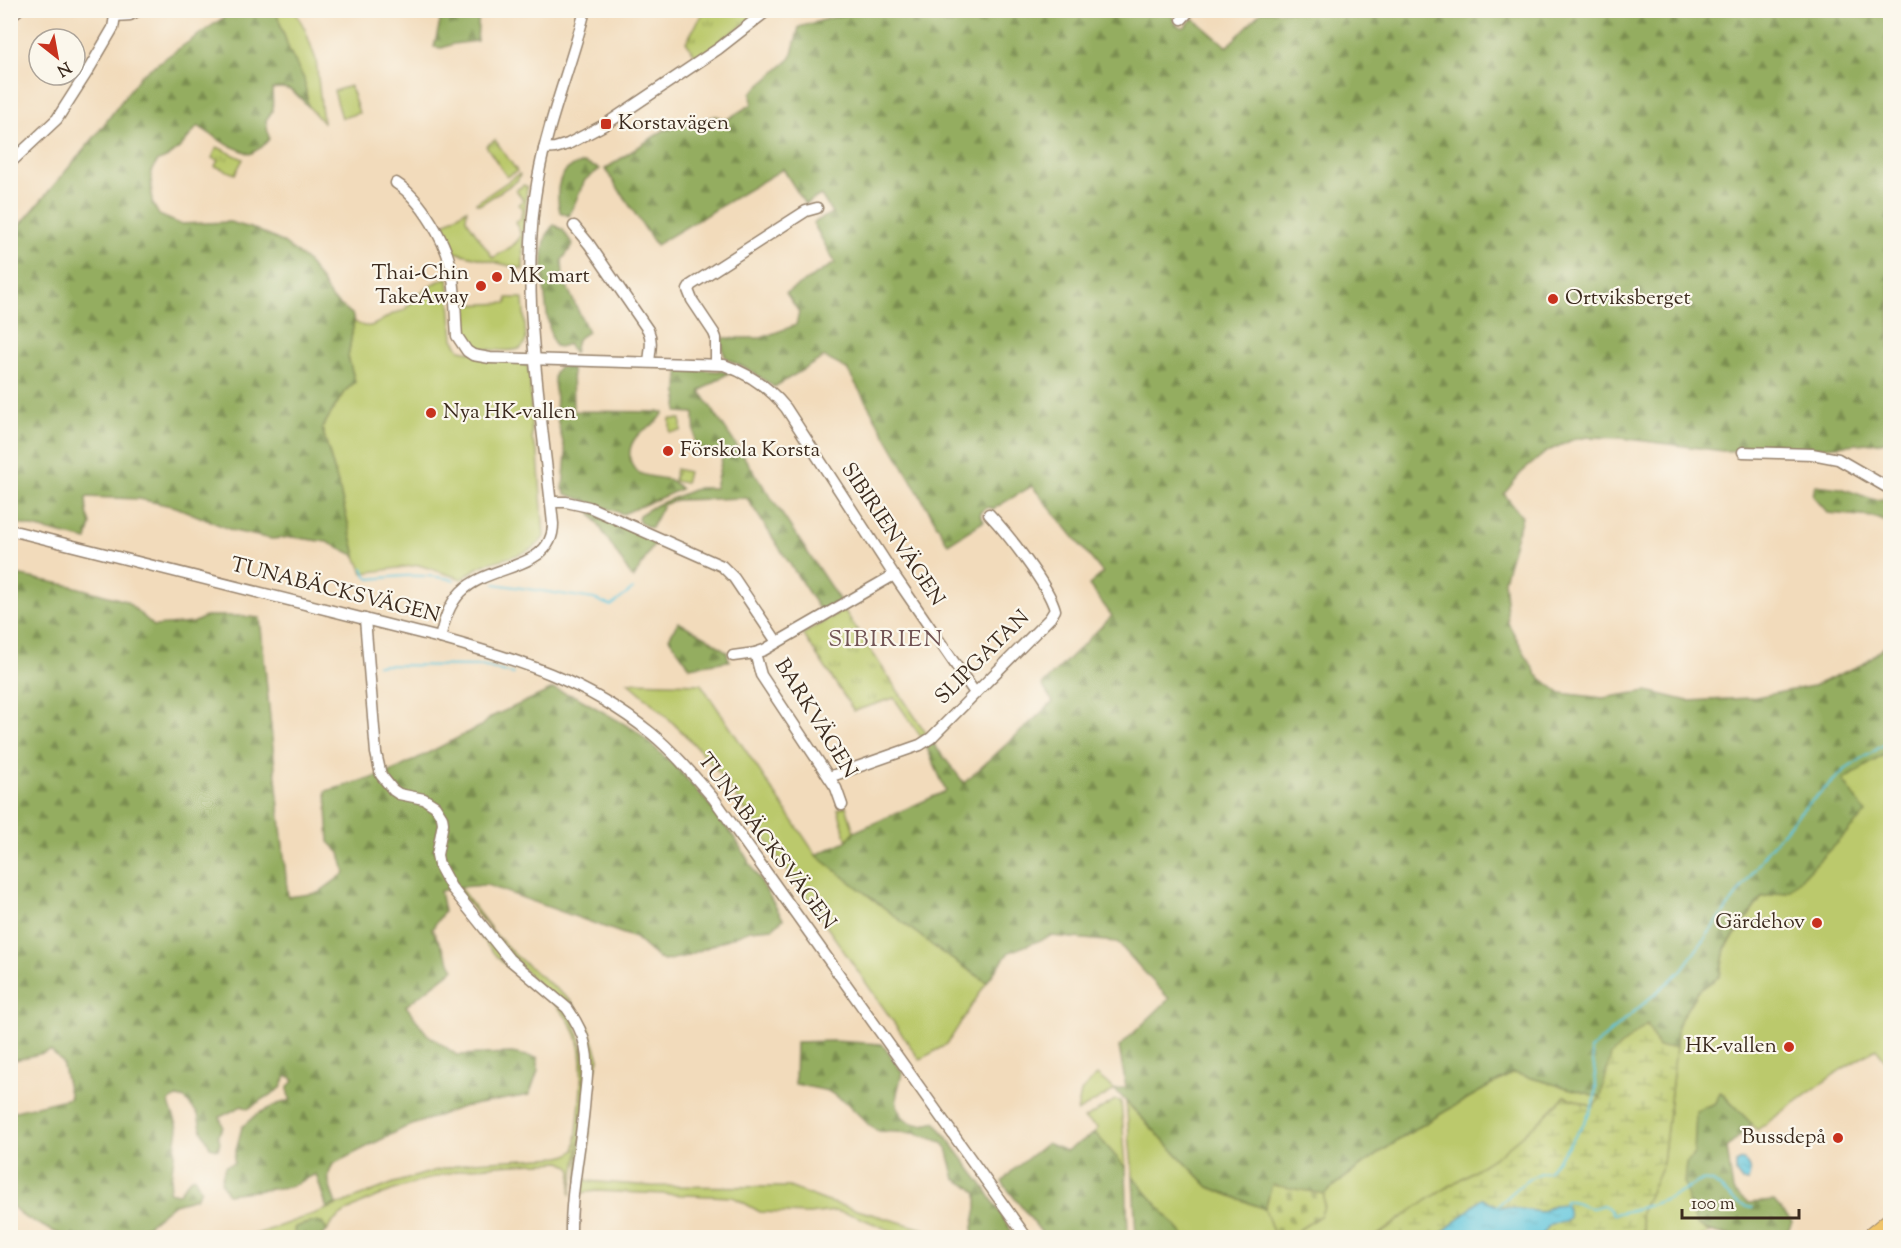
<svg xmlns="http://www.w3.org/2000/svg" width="1901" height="1248" viewBox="0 0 1901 1248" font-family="'Sorts Mill Goudy',serif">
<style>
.green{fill:#bbc96c;stroke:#7b7a45;stroke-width:1.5}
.forest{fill:url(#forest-firs);stroke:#686c3f;stroke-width:1.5}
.wetland{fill:url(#wetland-marsh);stroke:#7b7a45;stroke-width:1.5}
.cemetery{fill:url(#cemetery-stones);stroke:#7b7a45;stroke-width:1.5}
.park{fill:url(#park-tufts);stroke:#7b7a45;stroke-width:1.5}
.water{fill:url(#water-ripples);stroke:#4e787e;stroke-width:1.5}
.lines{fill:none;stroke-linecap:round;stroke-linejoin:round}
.stream{stroke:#60c6dd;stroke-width:2}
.minor-casing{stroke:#96826c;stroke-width:13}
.major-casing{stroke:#96826c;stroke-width:16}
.minor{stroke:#fff;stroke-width:10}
.major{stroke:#f0c469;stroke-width:14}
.poi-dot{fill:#c8321e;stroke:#fbf7ec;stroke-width:2}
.labels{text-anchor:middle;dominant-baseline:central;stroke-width:4.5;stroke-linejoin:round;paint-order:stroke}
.poi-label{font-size:21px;fill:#3b2a1e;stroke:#fbf7ec;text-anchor:start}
.street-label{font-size:21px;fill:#3b2a1e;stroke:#fbf7ec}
.quarter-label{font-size:24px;letter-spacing:1.5px;fill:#715354;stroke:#fbf7ec}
</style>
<defs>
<pattern id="forest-firs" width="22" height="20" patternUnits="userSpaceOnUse" patternTransform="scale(1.5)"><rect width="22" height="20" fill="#94ad60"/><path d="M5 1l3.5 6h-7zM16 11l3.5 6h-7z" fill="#7a8d4f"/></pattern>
<pattern id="wetland-marsh" width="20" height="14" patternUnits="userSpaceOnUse" patternTransform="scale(1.5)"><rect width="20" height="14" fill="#bbc96c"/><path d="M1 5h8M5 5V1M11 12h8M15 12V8" fill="none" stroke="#99a358"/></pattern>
<pattern id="cemetery-stones" width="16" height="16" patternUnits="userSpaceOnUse" patternTransform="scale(1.5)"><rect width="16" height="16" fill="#bbc96c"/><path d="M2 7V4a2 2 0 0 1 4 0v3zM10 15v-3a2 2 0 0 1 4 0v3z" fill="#99a358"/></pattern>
<pattern id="park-tufts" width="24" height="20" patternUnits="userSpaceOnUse" patternTransform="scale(1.5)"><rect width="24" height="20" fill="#bbc96c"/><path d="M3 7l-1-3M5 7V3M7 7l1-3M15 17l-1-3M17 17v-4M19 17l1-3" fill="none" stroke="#99a358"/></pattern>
<pattern id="water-ripples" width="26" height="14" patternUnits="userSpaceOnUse" patternTransform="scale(1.5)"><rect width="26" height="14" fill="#60c6dd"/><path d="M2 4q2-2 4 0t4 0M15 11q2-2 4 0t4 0" fill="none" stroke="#54aabd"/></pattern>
</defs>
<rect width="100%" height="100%" fill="#fbf7ec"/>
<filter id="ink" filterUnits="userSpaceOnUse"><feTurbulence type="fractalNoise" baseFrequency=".0167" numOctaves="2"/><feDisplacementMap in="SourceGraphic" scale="12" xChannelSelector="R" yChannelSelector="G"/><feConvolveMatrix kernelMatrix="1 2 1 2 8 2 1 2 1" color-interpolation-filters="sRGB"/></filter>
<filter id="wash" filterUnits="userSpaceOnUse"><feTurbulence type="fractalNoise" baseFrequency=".008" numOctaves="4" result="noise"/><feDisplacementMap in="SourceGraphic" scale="24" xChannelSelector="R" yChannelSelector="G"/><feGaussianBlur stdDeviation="1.35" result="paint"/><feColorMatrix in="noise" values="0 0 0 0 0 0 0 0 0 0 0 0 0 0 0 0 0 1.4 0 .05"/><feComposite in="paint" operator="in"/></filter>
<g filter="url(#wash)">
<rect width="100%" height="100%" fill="#f2dbbb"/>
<g class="green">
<path d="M276 11H295L305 29 316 60 323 123 308 106 304 79 289 50Z"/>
<path d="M350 86 359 113 342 118 334 91Z"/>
<path d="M519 174 520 175 517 181 481 204H477L476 203Z"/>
<path d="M524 185 527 187 523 233V269L454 252 443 227 444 224 467 209 466 219 493 258C500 253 518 245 520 236 521 231 517 226 515 222L521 218 522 208 519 205 523 200 516 190Z"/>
<path d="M448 277 453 339 460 350 518 361 527 366 530 375 532 440 538 455 544 537C531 557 502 557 481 566 474 569 468 575 462 579L419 565 363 573 356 556 339 487 322 428 344 392 355 382 348 357 354 321C374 337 384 312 403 311 417 297 429 284 448 277Z"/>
<path d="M507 298H522L523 300 526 340C525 343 524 346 521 348 512 353 476 350 469 342 460 332 463 318 463 305L507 303Z"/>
<path d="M628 682 701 684 816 855 941 952 987 982 947 1044 920 1060 720 774C693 740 661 711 628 682Z"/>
<path d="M1890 751V1067L1876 1049 1842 1069 1757 1130 1721 1092 1716 1103 1704 1107 1695 1142 1694 1154 1686 1163 1697 1225 1711 1233 1699 1237H1646L1640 1215 1663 1163 1676 1047 1677 1025 1697 992 1720 976 1725 949 1762 897 1789 891 1842 780Z"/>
<path d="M846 806 854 832 847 841 838 809Z"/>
<path d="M459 887 495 934 515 955 572 1002 589 1028 599 1059 593 1077 592 1107 585 1177 587 1181 651 1186 789 1187 826 1201 927 1230 944 1237H906L853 1215 835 1211 809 1214 760 1212 739 1200 732 1197 597 1191 580 1193 577 1212V1237H575L585 1032 513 958 456 888Z"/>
<path d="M465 909C479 927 493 947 509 963 528 983 554 995 571 1018 597 1056 579 1151 570 1195L572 1171 569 1166 561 1162C532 1164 502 1163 473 1168 442 1173 338 1202 327 1231 318 1216 310 1223 295 1227L294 1231 298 1237 246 1238 327 1209 394 1183 434 1171 473 1162 560 1157 568 1155 575 1150C578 1118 587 1065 576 1035 562 1000 527 985 501 961 487 947 475 929 463 914Z"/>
<path d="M1513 1073 1601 1097 1593 1107 1565 1096 1542 1119 1497 1156 1418 1206 1375 1237 1288 1238 1321 1215 1324 1206V1194C1384 1145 1446 1110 1513 1073Z"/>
<path d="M1097 1075 1115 1090 1077 1112 1081 1092Z"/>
<path d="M1115 1100 1121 1101 1126 1168 1095 1133 1098 1128 1084 1119Z"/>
<path d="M1126 1102 1209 1187 1265 1209 1275 1237H1185L1133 1177Z"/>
</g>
<g class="forest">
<path d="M233 11H276L289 50 304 79 308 106C295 93 291 85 272 89L273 110 266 120 269 139 262 147 250 154 226 144 198 126C186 140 176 156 158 161L151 171 152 202 159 215 180 224 230 222 257 230 282 242 306 260 320 279 331 298 352 314 354 321 348 357 355 382 344 392 322 428 339 487 356 556 327 542 292 537 272 539 234 531 176 507 139 499 86 497 87 512 91 524 87 540 11 522V236L97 134 141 75Z"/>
<path d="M437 11H479L477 41 453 44 442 48 434 47 440 22Z"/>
<path d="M855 11H1176L1172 14 1174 22 1180 27H1185L1193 18 1227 47 1262 11H1890V441L1824 447 1723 451 1621 438 1588 437 1572 440 1546 452 1521 473 1504 494 1522 517 1504 580 1508 623 1537 675 1560 693 1603 698 1647 691 1688 701 1751 698 1813 686 1863 664 1890 642V751L1843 780 1866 813 1789 891 1762 897 1725 948 1720 976 1697 992 1677 1025 1676 1047H1658L1647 1024 1612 1055 1601 1097 1513 1073C1446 1110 1384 1145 1324 1194L1272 1186 1265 1209 1209 1187 1115 1090 1126 1087 1119 1047 1169 999 1117 942 1051 936 1009 952 987 982 941 952 816 855 846 841 854 832 946 791 926 746 932 742 964 783 1053 702 1042 685 1112 616 1089 585 1103 573 1032 486 993 509 989 507 983 510 980 515 984 521 948 544 847 369 824 357 774 387C765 381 755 373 746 368 728 359 722 362 722 338H761L796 325 799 312 786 293 835 263 813 223 832 213 821 195 805 204 783 169 656 245 605 169 664 130 716 116 726 120 752 104 751 93 791 58 799 27Z"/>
<path d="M584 163 600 169 585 180 569 216 560 212C555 190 557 166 584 163Z"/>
<path d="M554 225 563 230 573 245 562 260 563 278 588 332 577 339 574 353 568 344 560 347 555 346C547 333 542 273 543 256 543 246 546 231 554 225Z"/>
<path d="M572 364 573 411 664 412C657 427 642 427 634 440 631 445 629 451 630 457 632 480 655 475 670 480 675 482 677 486 681 489L623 514 566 494 563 489 566 454 558 423 554 379 555 372 559 367Z"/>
<path d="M679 368 730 372 700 391 840 601 821 612 747 498 676 500 663 505 651 528 640 523 638 519 639 515 654 506 698 488H715L723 454C714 450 705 450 695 447L694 413 677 412Z"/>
<path d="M1815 485 1841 488 1875 500 1890 498V523L1873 517 1828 513 1813 496Z"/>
<path d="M589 510 656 541 633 579Z"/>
<path d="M11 574 72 586 126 601 154 626 193 623 207 616H237L260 618 288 897 318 893 345 873 340 853 329 842 326 791 387 774 483 725 491 717 553 689 577 697 635 730 676 767 708 803 736 840 783 919 773 928 750 930 686 956 664 961 659 959 635 938 487 885 459 887 440 891 444 911 432 929 454 969 406 1006 427 1034 457 1055 512 1053 538 1058V1071L529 1095 462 1107 404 1128 333 1164C324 1179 331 1189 336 1204L327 1209 316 1174 289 1187 227 1194 221 1181 225 1166 234 1163V1158L242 1127 257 1114 278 1104 291 1100 288 1094V1086L294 1081 291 1077 286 1076 281 1088 248 1109 242 1106 220 1117 223 1127 218 1135 220 1142 218 1149 210 1147 201 1128 198 1114 185 1099 177 1097 169 1101C170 1111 176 1118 178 1128L169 1192 178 1194C184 1188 186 1180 194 1177L201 1190 196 1198 174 1204 147 1226 112 1238 65 1237 24 1217 11 1205V1112L70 1098 62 1062 51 1051 15 1060 11 1063Z"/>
<path d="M678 622 706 637 727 652 729 661 690 667 669 638Z"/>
<path d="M833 1041 882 1044 902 1072C901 1082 894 1095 897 1105 901 1124 920 1128 935 1122L984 1187 1015 1237H971L977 1208V1194L972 1188 955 1179 947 1148 942 1142 914 1133 878 1131 870 1126 847 1103 828 1091 795 1084 796 1042Z"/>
<path d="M1720 1092 1752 1124 1727 1148 1733 1191 1748 1203 1774 1201 1792 1222 1786 1234 1782 1237C1752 1238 1723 1239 1697 1225L1688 1202 1684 1183 1686 1163 1694 1154 1696 1111 1716 1103Z"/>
<path d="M1095 1133 1126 1168 1128 1237H1045L1002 1182 1012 1171 1047 1143 1066 1151Z"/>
<path d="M1133 1177 1185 1237H1136Z"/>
<path d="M317 1221 322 1223 327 1231 321 1237H298L294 1231 295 1227Z"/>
</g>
<path class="wetland" d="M1647 1024 1658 1047H1676L1663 1163 1640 1215 1646 1237H1541L1550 1224 1565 1222 1554 1205 1541 1212 1497 1206 1483 1199 1437 1237 1375 1238 1418 1206 1497 1156 1542 1119 1565 1096 1593 1107 1601 1097 1611 1055Z"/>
<path class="cemetery" d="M1272 1185 1324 1194V1206L1321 1215 1288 1237H1275L1265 1209Z"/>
<g class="park">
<path d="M704 11H762L697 58 686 42Z"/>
<path d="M495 140 517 171 507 177 486 146Z"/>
<path d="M217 147 243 159 235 174 215 166 218 160 212 158Z"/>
<path d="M670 419H681V431L670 432Z"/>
<path d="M676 469 688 472 685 483 674 481Z"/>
<path d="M844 610 926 733 921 737 894 698 854 711 803 634Z"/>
</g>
<g class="water">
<path d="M1741 1160C1750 1163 1752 1174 1747 1182L1742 1181 1736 1173V1163Z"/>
<path d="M1483 1198 1497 1206 1541 1212 1554 1205 1564 1204 1568 1210 1569 1218 1565 1222 1550 1224 1541 1237H1437Z"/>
</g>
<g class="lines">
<g class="stream">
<path d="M363 568 366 576 370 579C398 576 427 573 454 580"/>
<path d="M495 584 594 599 611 606 633 589"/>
<path d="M377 665 482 666 513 674"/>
<path d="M1564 1204 1565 1201C1577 1199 1582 1207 1592 1208 1595 1208 1599 1206 1603 1205L1608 1208 1613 1214C1637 1210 1658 1204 1680 1193 1688 1189 1699 1178 1709 1181 1723 1184 1730 1205 1752 1208"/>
<path d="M1497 1206C1510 1196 1533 1170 1548 1172 1564 1150 1597 1115 1596 1087 1596 1074 1593 1061 1591 1049L1680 972 1747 881 1767 851 1803 809 1846 769 1890 741"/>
</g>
</g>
</g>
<g filter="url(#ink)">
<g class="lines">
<defs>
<g id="minor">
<path d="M10 16 18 10"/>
<path d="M115 16 130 15 139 10"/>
<path d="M1182 19 1190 10"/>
<path d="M544 149 555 148 568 144 606 124 718 49 768 10"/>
<path d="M10 163 57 119 89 69 113 28 115 16V10"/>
<path d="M396 183C421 199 447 243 452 272 456 293 455 315 457 336L467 351 473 355 490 358 724 365C750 374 769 387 786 408L894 575 975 693"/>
<path d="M574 226 589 244 648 330C653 341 650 351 649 362"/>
<path d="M716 364V338L714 333 692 300 688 290 691 285 806 211 817 208"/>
<path d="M1743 452 1812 454 1838 459 1890 489"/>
<path d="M551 502H566L589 507 722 566 734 578 777 642"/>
<path d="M10 530 440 638C519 660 585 680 651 733 674 752 694 776 714 799L1027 1238"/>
<path d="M365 619 376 753 381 775 393 790 399 794 424 799 435 806 442 817 443 823 437 855 439 865 451 887 509 959 567 1008C575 1019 582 1031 585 1045 589 1062 587 1079 585 1096 582 1143 570 1190 571 1238"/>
<path d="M440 638C444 621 449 604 461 592 489 563 553 571 553 524 542 413 518 288 538 178 548 120 571 67 585 10"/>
<path d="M755 653 761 675 836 788 842 805"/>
<path d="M733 656 755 653 764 650 894 575"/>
<path d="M829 777 920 745 931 738 1050 618 1055 610C1049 586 1007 533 989 514"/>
</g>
<g id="major">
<path d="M1867 1238 1890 1219"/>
<path d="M1890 1238V1237"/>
</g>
</defs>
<use href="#minor" class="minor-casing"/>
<use href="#major" class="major-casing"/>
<use href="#minor" class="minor"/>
<use href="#major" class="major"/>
</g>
</g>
<g class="poi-dot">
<rect x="600" y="118" width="12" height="12" rx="3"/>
<circle cx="497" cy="277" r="6"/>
<circle cx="481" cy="286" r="6"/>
<circle cx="1553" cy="299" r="6"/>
<circle cx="431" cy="413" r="6"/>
<circle cx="668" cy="451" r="6"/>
<circle cx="1817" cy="923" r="6"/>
<circle cx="1789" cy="1047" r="6"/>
<circle cx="1838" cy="1138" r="6"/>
</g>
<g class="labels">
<g class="poi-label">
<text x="618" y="124">Korstavägen</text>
<text x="469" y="274" text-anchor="end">Thai-Chin<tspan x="469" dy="24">TakeAway</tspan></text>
<text x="509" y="277">MK mart</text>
<text x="1565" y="299">Ortviksberget</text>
<text x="443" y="413">Nya HK-vallen</text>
<text x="680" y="451">Förskola Korsta</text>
<text x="1805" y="923" text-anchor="end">Gärdehov</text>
<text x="1777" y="1047" text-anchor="end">HK-vallen</text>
<text x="1826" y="1138" text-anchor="end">Bussdepå</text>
</g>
<g class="street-label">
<text transform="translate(892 535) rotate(56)">SIBIRIENVÄGEN</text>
<text transform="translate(335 591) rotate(14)">TUNABÄCKSVÄGEN</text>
<text transform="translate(983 658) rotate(-45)">SLIPGATAN</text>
<text transform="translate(815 719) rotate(58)">BARKVÄGEN</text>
<text transform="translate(766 842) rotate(53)">TUNABÄCKSVÄGEN</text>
</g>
<g class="quarter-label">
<text x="886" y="640">SIBIRIEN</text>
</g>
</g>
<rect width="1901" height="1248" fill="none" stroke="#fbf7ec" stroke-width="36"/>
<g transform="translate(57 57) rotate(149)"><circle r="28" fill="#fbf7ec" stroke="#aea59a" stroke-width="1.5"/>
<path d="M0-4.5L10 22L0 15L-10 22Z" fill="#c8321e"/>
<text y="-9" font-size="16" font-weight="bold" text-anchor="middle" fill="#3b2a1e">N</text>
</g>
<path d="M1682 1209v9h117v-9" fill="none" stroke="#3b2a1e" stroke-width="3"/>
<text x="1691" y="1209" font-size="18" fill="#3b2a1e" stroke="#fbf7ec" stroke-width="4.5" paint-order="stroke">100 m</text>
</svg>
